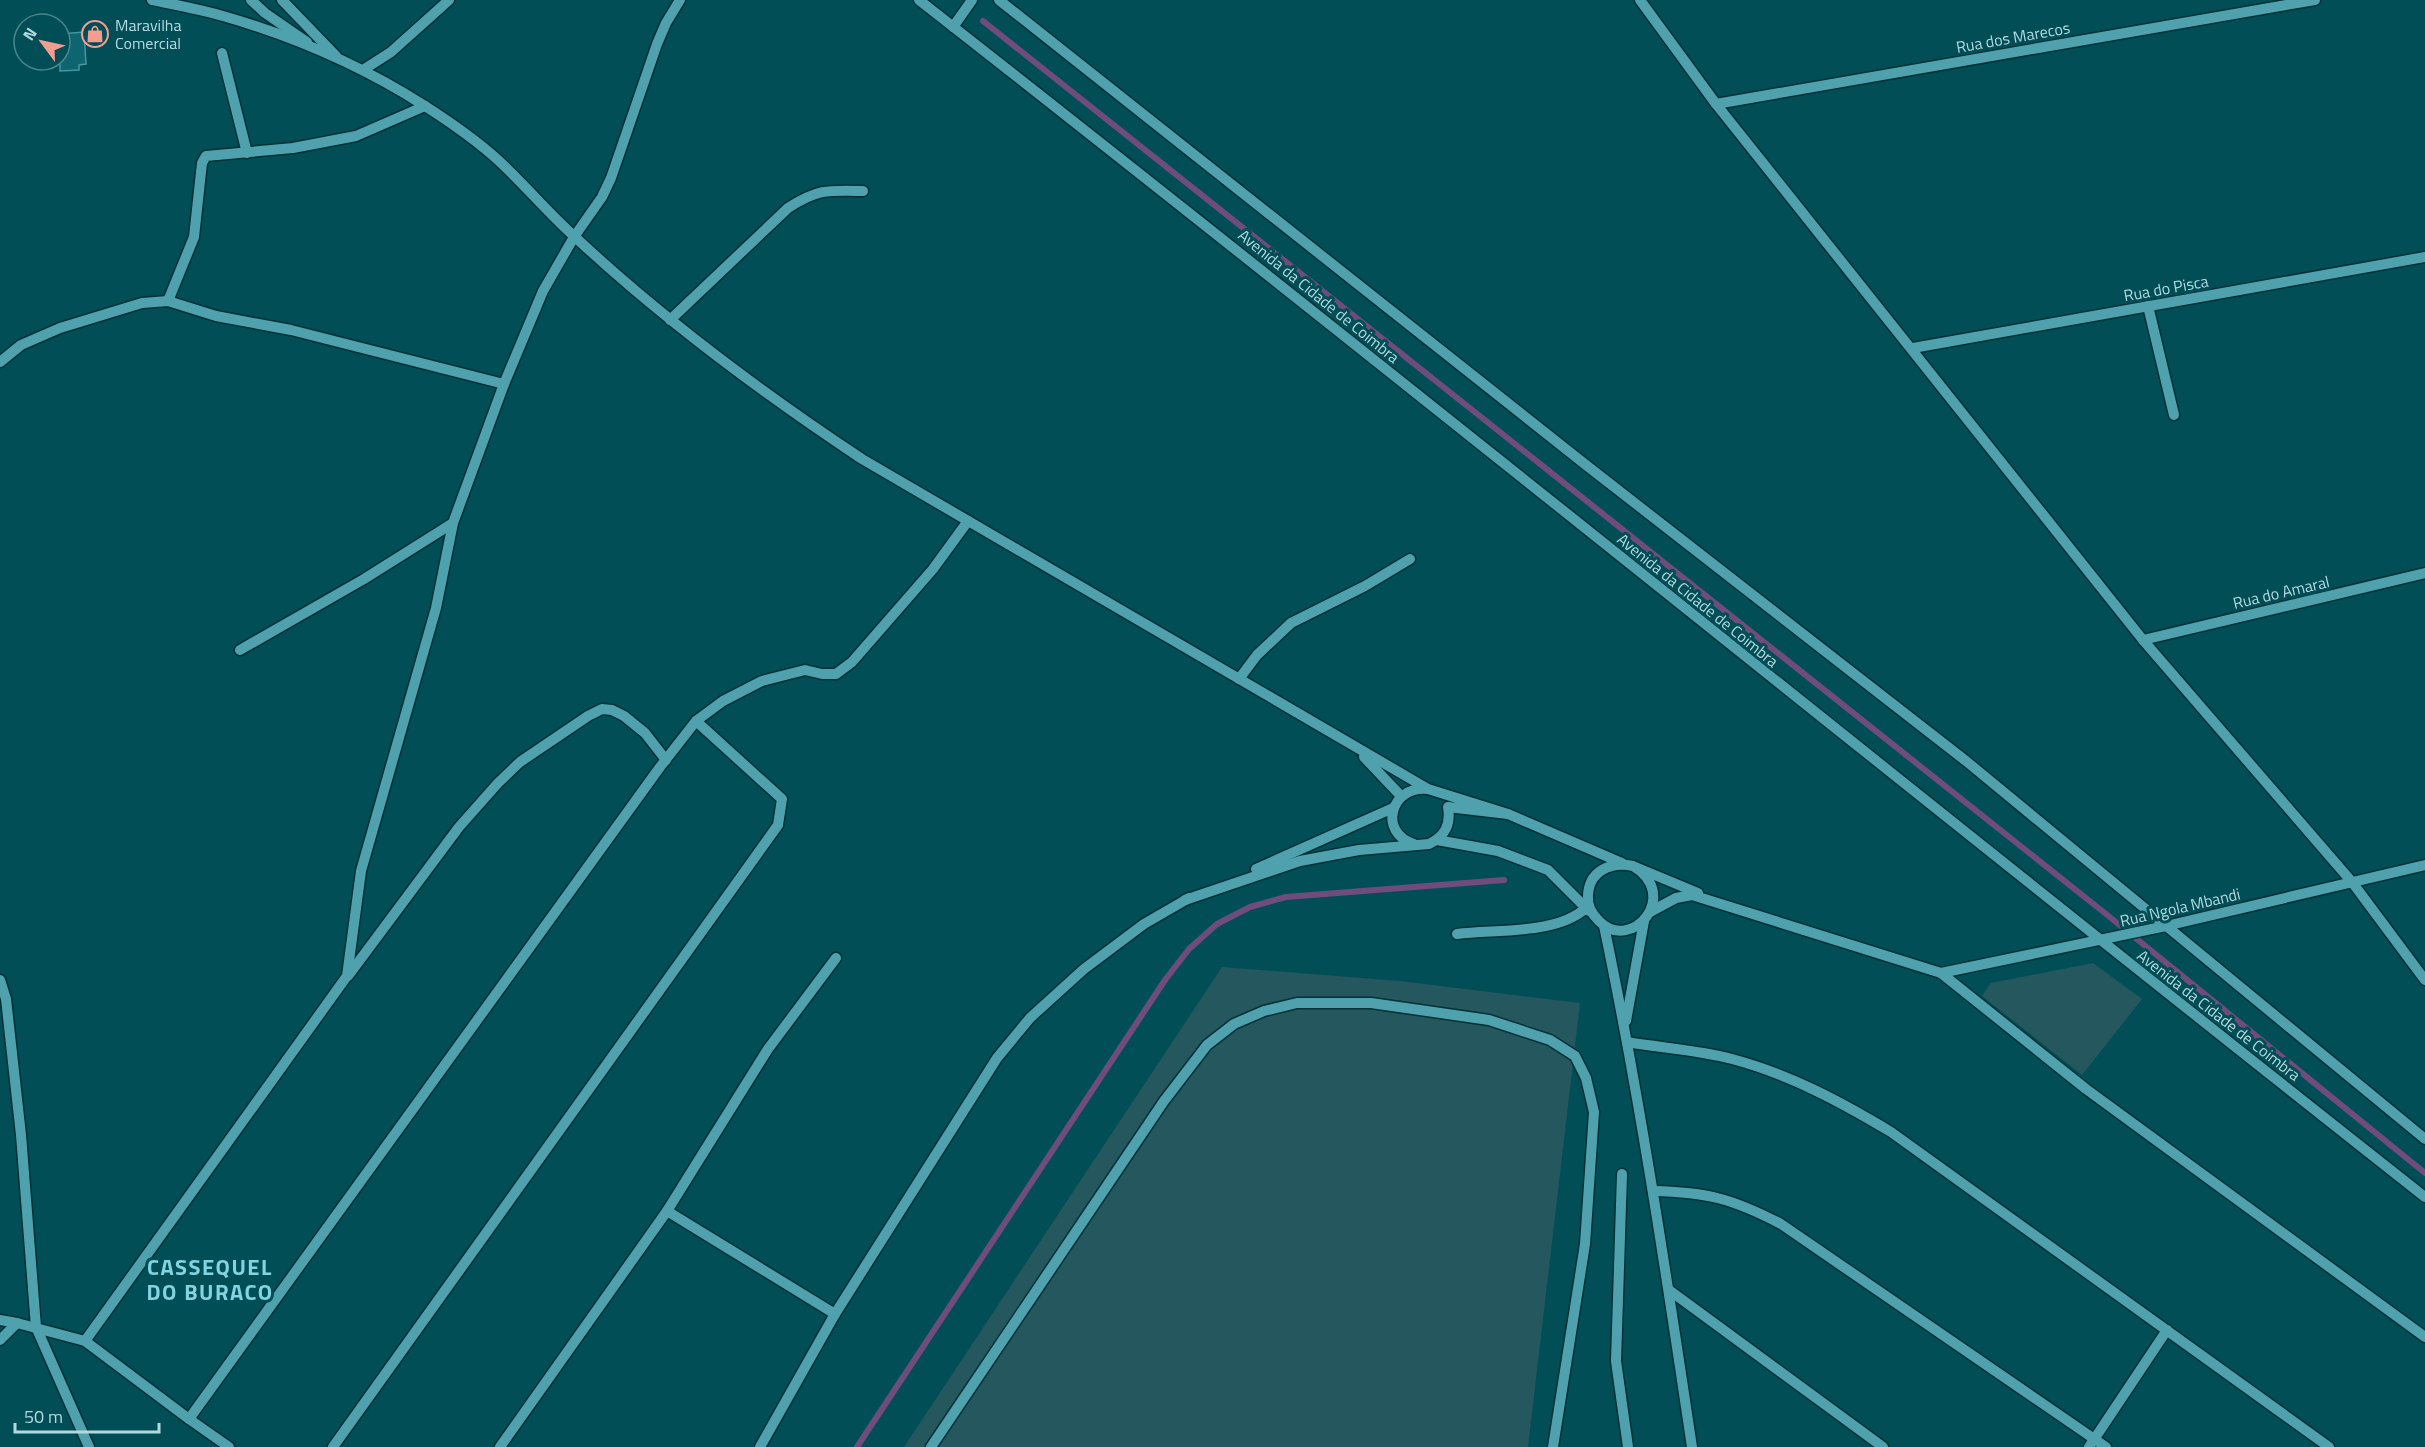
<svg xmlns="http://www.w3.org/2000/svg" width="2425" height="1447" viewBox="0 0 2425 1447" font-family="'Titillium Web',sans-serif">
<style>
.built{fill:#25575e}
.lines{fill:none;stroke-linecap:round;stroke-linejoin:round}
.stream{stroke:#6f4c7c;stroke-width:6}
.building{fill:#0f656f;stroke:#4397a2;stroke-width:1.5}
.minor-casing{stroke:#003137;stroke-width:13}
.minor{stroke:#4fa2ad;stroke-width:10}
.labels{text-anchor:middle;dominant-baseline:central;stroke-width:6;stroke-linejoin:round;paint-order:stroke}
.poi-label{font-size:16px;fill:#b3d9df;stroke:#024e56;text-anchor:start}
.street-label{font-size:16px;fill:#b3d9df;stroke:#024e56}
.district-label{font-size:22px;font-weight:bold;letter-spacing:1.5px;fill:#81d4e0;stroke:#024e56}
</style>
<rect width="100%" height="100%" fill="#024e56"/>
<g class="built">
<path d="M2093 963 2142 999 2082 1075 1982 996 1991 983Z"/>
<path d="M1222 967 1400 981 1580 1003 1528 1447H904Z"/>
</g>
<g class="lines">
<g class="stream">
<path d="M983 21 2106 914 2425 1173"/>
<path d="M857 1447 1165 980 1189 949 1217 924 1250 907 1286 897 1504 880"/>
</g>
</g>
<path class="building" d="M84 32 86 64 79 65V70L60 71V34Z"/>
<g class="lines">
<defs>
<g id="minor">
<path d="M152 0C176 5 199 9 223 16 293 36 364 67 425 106 450 122 476 140 498 160 525 185 548 213 575 237 664 320 761 392 862 459L1428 789 1508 814 1448 807C1451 825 1445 836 1429 844L1359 850 1300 861 1185 900"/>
<path d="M251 0 265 13 307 42"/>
<path d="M282 0 336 56"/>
<path d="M919 0C1424 395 1921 800 2425 1197"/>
<path d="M999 0 1586 465 1966 761 2425 1139"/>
<path d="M1640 0 1716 104 2143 640 2352 882 2425 980"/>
<path d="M953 27 972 0"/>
<path d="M222 53 247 153"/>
<path d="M363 70 391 52 449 0"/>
<path d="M1716 104 2315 0"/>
<path d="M168 301 194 237 202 163 206 156 293 148 356 136 425 106"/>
<path d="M2148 306 2174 415"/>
<path d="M670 320 788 208C818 189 827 190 863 191"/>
<path d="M1913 348 2425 257"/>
<path d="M0 362 21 345 60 328 142 303 168 301 216 316 291 330 504 384"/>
<path d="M2143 640 2425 573"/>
<path d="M240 650 364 579 453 523"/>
<path d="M1239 679 1257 655 1291 623 1365 586 1410 559"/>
<path d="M1364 757 1401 796"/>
<path d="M1508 814 1622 863"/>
<path d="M1437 840 1498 851 1548 870 1589 911"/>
<path d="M1414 844C1378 833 1390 786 1427 789"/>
<path d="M1633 866C1682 895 1631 954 1599 921 1592 914 1587 907 1588 897 1588 871 1611 861 1633 866L1698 893"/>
<path d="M1256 869 1393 808"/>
<path d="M1650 912 1676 898 1692 895 1941 973 2086 1089 2425 1337"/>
<path d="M1604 926C1640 1098 1666 1273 1692 1447"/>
<path d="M1457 934C1496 929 1556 935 1586 908"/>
<path d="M1941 973 2166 926 2425 865"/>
<path d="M348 976 459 827 498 783 520 762 588 716 602 709 612 710 624 716 645 733 666 760"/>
<path d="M0 980 6 999 21 1135 36 1327 89 1447"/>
<path d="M1626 1021 1644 921"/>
<path d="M1627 1042C1662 1048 1699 1050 1732 1059 1789 1074 1841 1102 1891 1132L2329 1447"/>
<path d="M1622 1174 1616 1361 1628 1447"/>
<path d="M1653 1191C1707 1192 1733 1199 1781 1224L2106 1447"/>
<path d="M667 1211 835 1314"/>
<path d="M1669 1290 1883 1447"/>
<path d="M0 1320 17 1323"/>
<path d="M0 1340 17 1323 85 1341"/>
<path d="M189 1419 85 1341 347 976 361 871 436 608 453 523 504 384 543 291 574 237 602 197 611 178 657 44 666 23 680 0"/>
<path d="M229 1447 189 1419 660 767 696 721 723 701 762 681 805 670 822 674H836L852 662 933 569 968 521"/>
<path d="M333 1447 778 825 782 799 696 721"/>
<path d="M500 1447 667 1211 768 1049 836 958"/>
<path d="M760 1447 835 1314 997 1058 1030 1018 1084 969 1144 924 1189 898"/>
<path d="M931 1447 1164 1101 1207 1045 1234 1024 1264 1011 1297 1003H1371L1489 1020 1550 1040 1575 1056 1586 1078 1594 1112 1585 1244 1553 1447"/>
<path d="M2089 1447 2167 1330"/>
</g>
</defs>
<use href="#minor" class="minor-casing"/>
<use href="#minor" class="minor"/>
</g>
<defs>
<symbol id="shop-ring" viewBox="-11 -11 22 22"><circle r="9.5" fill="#024e56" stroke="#f59c91" stroke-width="1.5"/><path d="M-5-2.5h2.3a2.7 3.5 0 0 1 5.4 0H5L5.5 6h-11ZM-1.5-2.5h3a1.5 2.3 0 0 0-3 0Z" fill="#f59c91"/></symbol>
</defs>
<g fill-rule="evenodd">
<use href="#shop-ring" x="80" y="19" width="30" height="30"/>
</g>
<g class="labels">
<g class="poi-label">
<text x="115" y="25">Maravilha<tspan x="115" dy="18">Comercial</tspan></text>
</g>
<g class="street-label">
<text transform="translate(2013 37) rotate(-10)">Rua dos Marecos</text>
<text transform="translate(2166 288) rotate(-10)">Rua do Pisca</text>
<text transform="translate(1319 296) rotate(39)">Avenida da Cidade de Coimbra</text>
<text transform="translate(2281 592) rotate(-13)">Rua do Amaral</text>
<text transform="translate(1698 600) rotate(39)">Avenida da Cidade de Coimbra</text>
<text transform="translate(2180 907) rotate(-13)">Rua Ngola Mbandi</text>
<text transform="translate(2219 1015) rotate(38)">Avenida da Cidade de Coimbra</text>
</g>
<g class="district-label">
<text x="210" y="1267">CASSEQUEL<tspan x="210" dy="25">DO BURACO</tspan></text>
</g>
</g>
<g transform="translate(42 42) rotate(303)"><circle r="28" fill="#024e56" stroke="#49868d" stroke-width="1.5"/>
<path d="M0-4.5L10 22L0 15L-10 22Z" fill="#f59c91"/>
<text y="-9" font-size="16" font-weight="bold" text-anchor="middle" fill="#b3d9df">N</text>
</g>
<path d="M15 1423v9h144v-9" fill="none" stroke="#b3d9df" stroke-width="3"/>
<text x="24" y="1423" font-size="18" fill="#b3d9df" stroke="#024e56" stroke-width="4.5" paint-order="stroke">50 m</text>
</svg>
